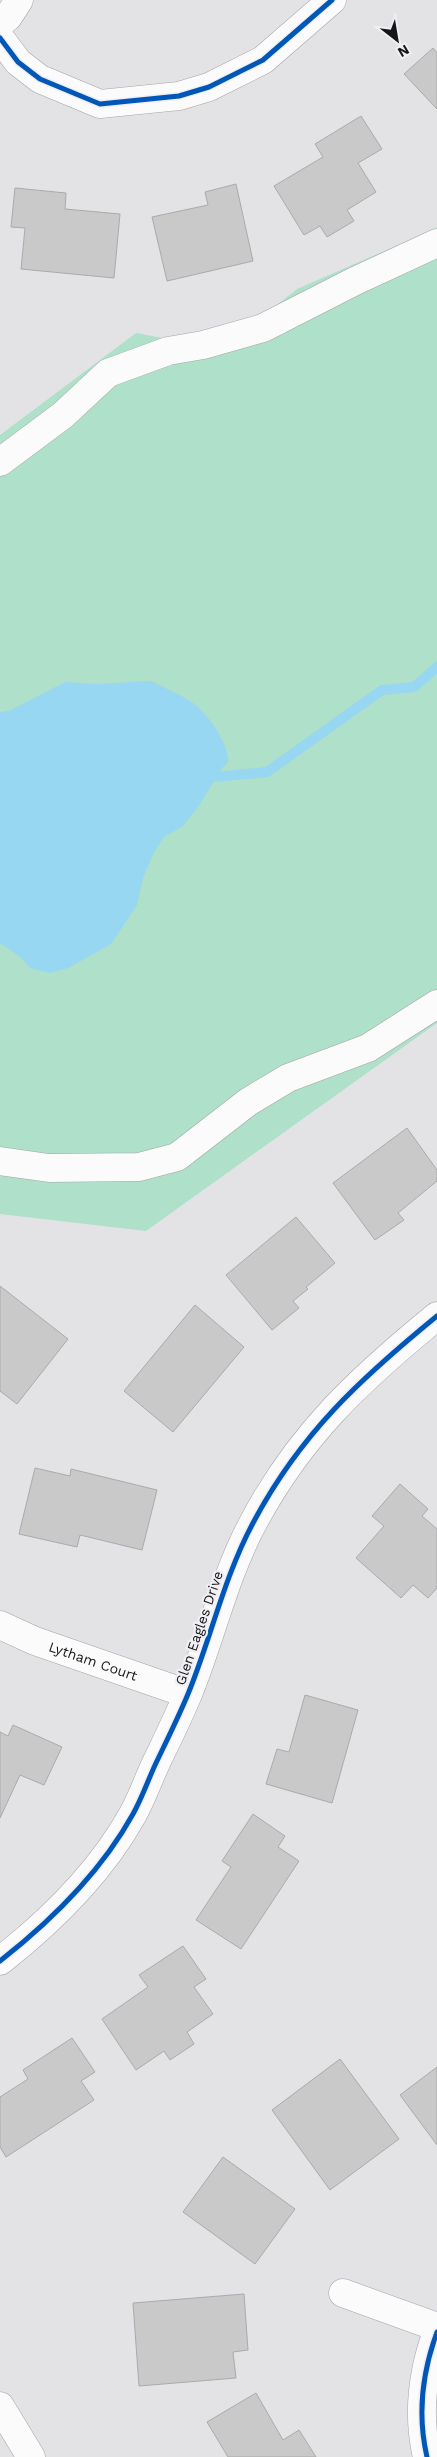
<svg xmlns="http://www.w3.org/2000/svg" width="437" height="2457" viewBox="0 0 437 2457" font-family="'Work Sans',sans-serif">
<style>
.green{fill:#aee0ca}
.water{fill:#97d7f1}
.lines{fill:none;stroke-linecap:round;stroke-linejoin:round}
.stream{stroke:#97d7f1;stroke-width:10}
.building{fill:#cac9ca;stroke:#aaa9ab}
.minor-casing{stroke:#a4a4a7;stroke-width:29}
.minor{stroke:#fbfbfb;stroke-width:28}
.cycleway-casing{stroke:#efeff4;stroke-width:8}
.cycleway{stroke:#0057b8;stroke-width:5}
.labels{text-anchor:middle;dominant-baseline:central;stroke-width:4.5;stroke-linejoin:round;paint-order:stroke}
.street-label{font-size:14px;fill:#171719;stroke:#efeff4}
</style>
<rect width="100%" height="100%" fill="#e3e3e6"/>
<path class="green" d="M437 228V1023L146 1231 0 1214V435L136 333 222 349 297 289Z"/>
<path class="water" d="M151 681C165 689 181 694 193 703 208 714 230 745 228 763L223 767 198 807 182 827 165 836 154 852 143 878 137 905 111 944 68 968 50 973 30 968 20 957 0 943V712L9 711 65 682 97 684Z"/>
<g class="lines">
<path class="stream" d="M205 778 267 772 382 690 414 687 437 667"/>
</g>
<g class="building">
<path d="M433 48 437 53V109L404 74Z"/>
<path d="M361 116 382 149 358 163 376 192 347 210 354 221 327 237 320 226 304 235 274 186 323 157 315 144Z"/>
<path d="M236 184 253 261 167 281 152 217 208 205 205 192Z"/>
<path d="M15 188 66 193 65 209 120 214 114 278 21 269 25 228 11 227Z"/>
<path d="M407 1128 437 1170V1181L398 1213 404 1220 375 1240 333 1183Z"/>
<path d="M296 1217 335 1263 306 1287 308 1289 293 1301 299 1308 272 1330 226 1275Z"/>
<path d="M0 1286 68 1339 17 1404 0 1391Z"/>
<path d="M195 1305 244 1347 173 1432 124 1391Z"/>
<path d="M35 1468 70 1476 71 1469 157 1490 142 1550 80 1535 77 1547 19 1534Z"/>
<path d="M400 1484 428 1509 422 1516 437 1529V1588L428 1598 413 1585 401 1598 356 1558 384 1526 372 1516Z"/>
<path d="M305 1695 358 1710 332 1803 266 1784 277 1749 289 1752Z"/>
<path d="M13 1725 62 1747 44 1785 20 1775 0 1818V1732L8 1736Z"/>
<path d="M253 1814 285 1836 278 1847 299 1861 241 1949 196 1920 231 1867 222 1861Z"/>
<path d="M183 1946 206 1979 194 1987 213 2014 187 2032 194 2044 170 2060 164 2051 136 2070 102 2019 148 1987 139 1975Z"/>
<path d="M72 2038 95 2072 81 2081 94 2100 6 2157 0 2147V2097L28 2079 23 2070Z"/>
<path d="M340 2059 399 2139 330 2190 272 2110Z"/>
<path d="M437 2067V2145L400 2095Z"/>
<path d="M223 2157 295 2209 255 2264 183 2212Z"/>
<path d="M244 2294 248 2350 233 2352 236 2378 139 2386 133 2303Z"/>
<path d="M256 2393 283 2440 299 2430 316 2457H228L207 2422Z"/>
</g>
<g class="lines">
<defs>
<g id="minor">
<path d="M0 23 8 17 19 0"/>
<path d="M0 38 18 62 40 79 100 104 179 96 209 87 263 60 332 0"/>
<path d="M0 462 63 415 108 373 168 351 203 345 263 328 355 281 437 243"/>
<path d="M0 1161 49 1168 139 1167 177 1157 248 1102 288 1078 368 1048 437 1004"/>
<path id="s1" d="M0 1625 35 1641 188 1694"/>
<path d="M0 1961C51 1921 101 1872 133 1814 142 1798 148 1780 156 1763 167 1740 178 1718 188 1694 211 1638 224 1577 253 1523 300 1434 360 1379 437 1316"/>
<path d="M343 2293 437 2327"/>
<path d="M0 2406 31 2457"/>
<path d="M427 2457C417 2414 422 2373 437 2332"/>
</g>
</defs>
<use href="#minor" class="minor-casing"/>
<use href="#minor" class="minor"/>
<defs>
<g id="cycleway">
<path d="M0 38 18 62 40 79 100 104 179 96 209 87 263 60 332 0"/>
<path d="M0 1961C51 1921 101 1872 133 1814 142 1798 148 1780 156 1763 167 1740 178 1718 188 1694 211 1638 224 1577 253 1523 300 1434 360 1379 437 1316"/>
<path d="M427 2457C417 2414 422 2373 437 2332"/>
</g>
</defs>
<use href="#cycleway" class="cycleway-casing"/>
<use href="#cycleway" class="cycleway"/>
</g>
<g class="labels">
<g class="street-label">
<text transform="translate(199 1628) rotate(-71)">Glen Eagles Drive</text>
<text stroke="none"><textPath href="#s1" startOffset="100">Lytham Court</textPath></text>
</g>
</g>
<g transform="translate(397 40) rotate(149)" stroke="#efeff4" stroke-width="4" paint-order="stroke">
<path d="M0-4L9 19L0 12L-9 19Z" fill="#171719"/>
<text y="-8" font-size="14" font-weight="bold" text-anchor="middle" fill="#171719">N</text>
</g>
</svg>
